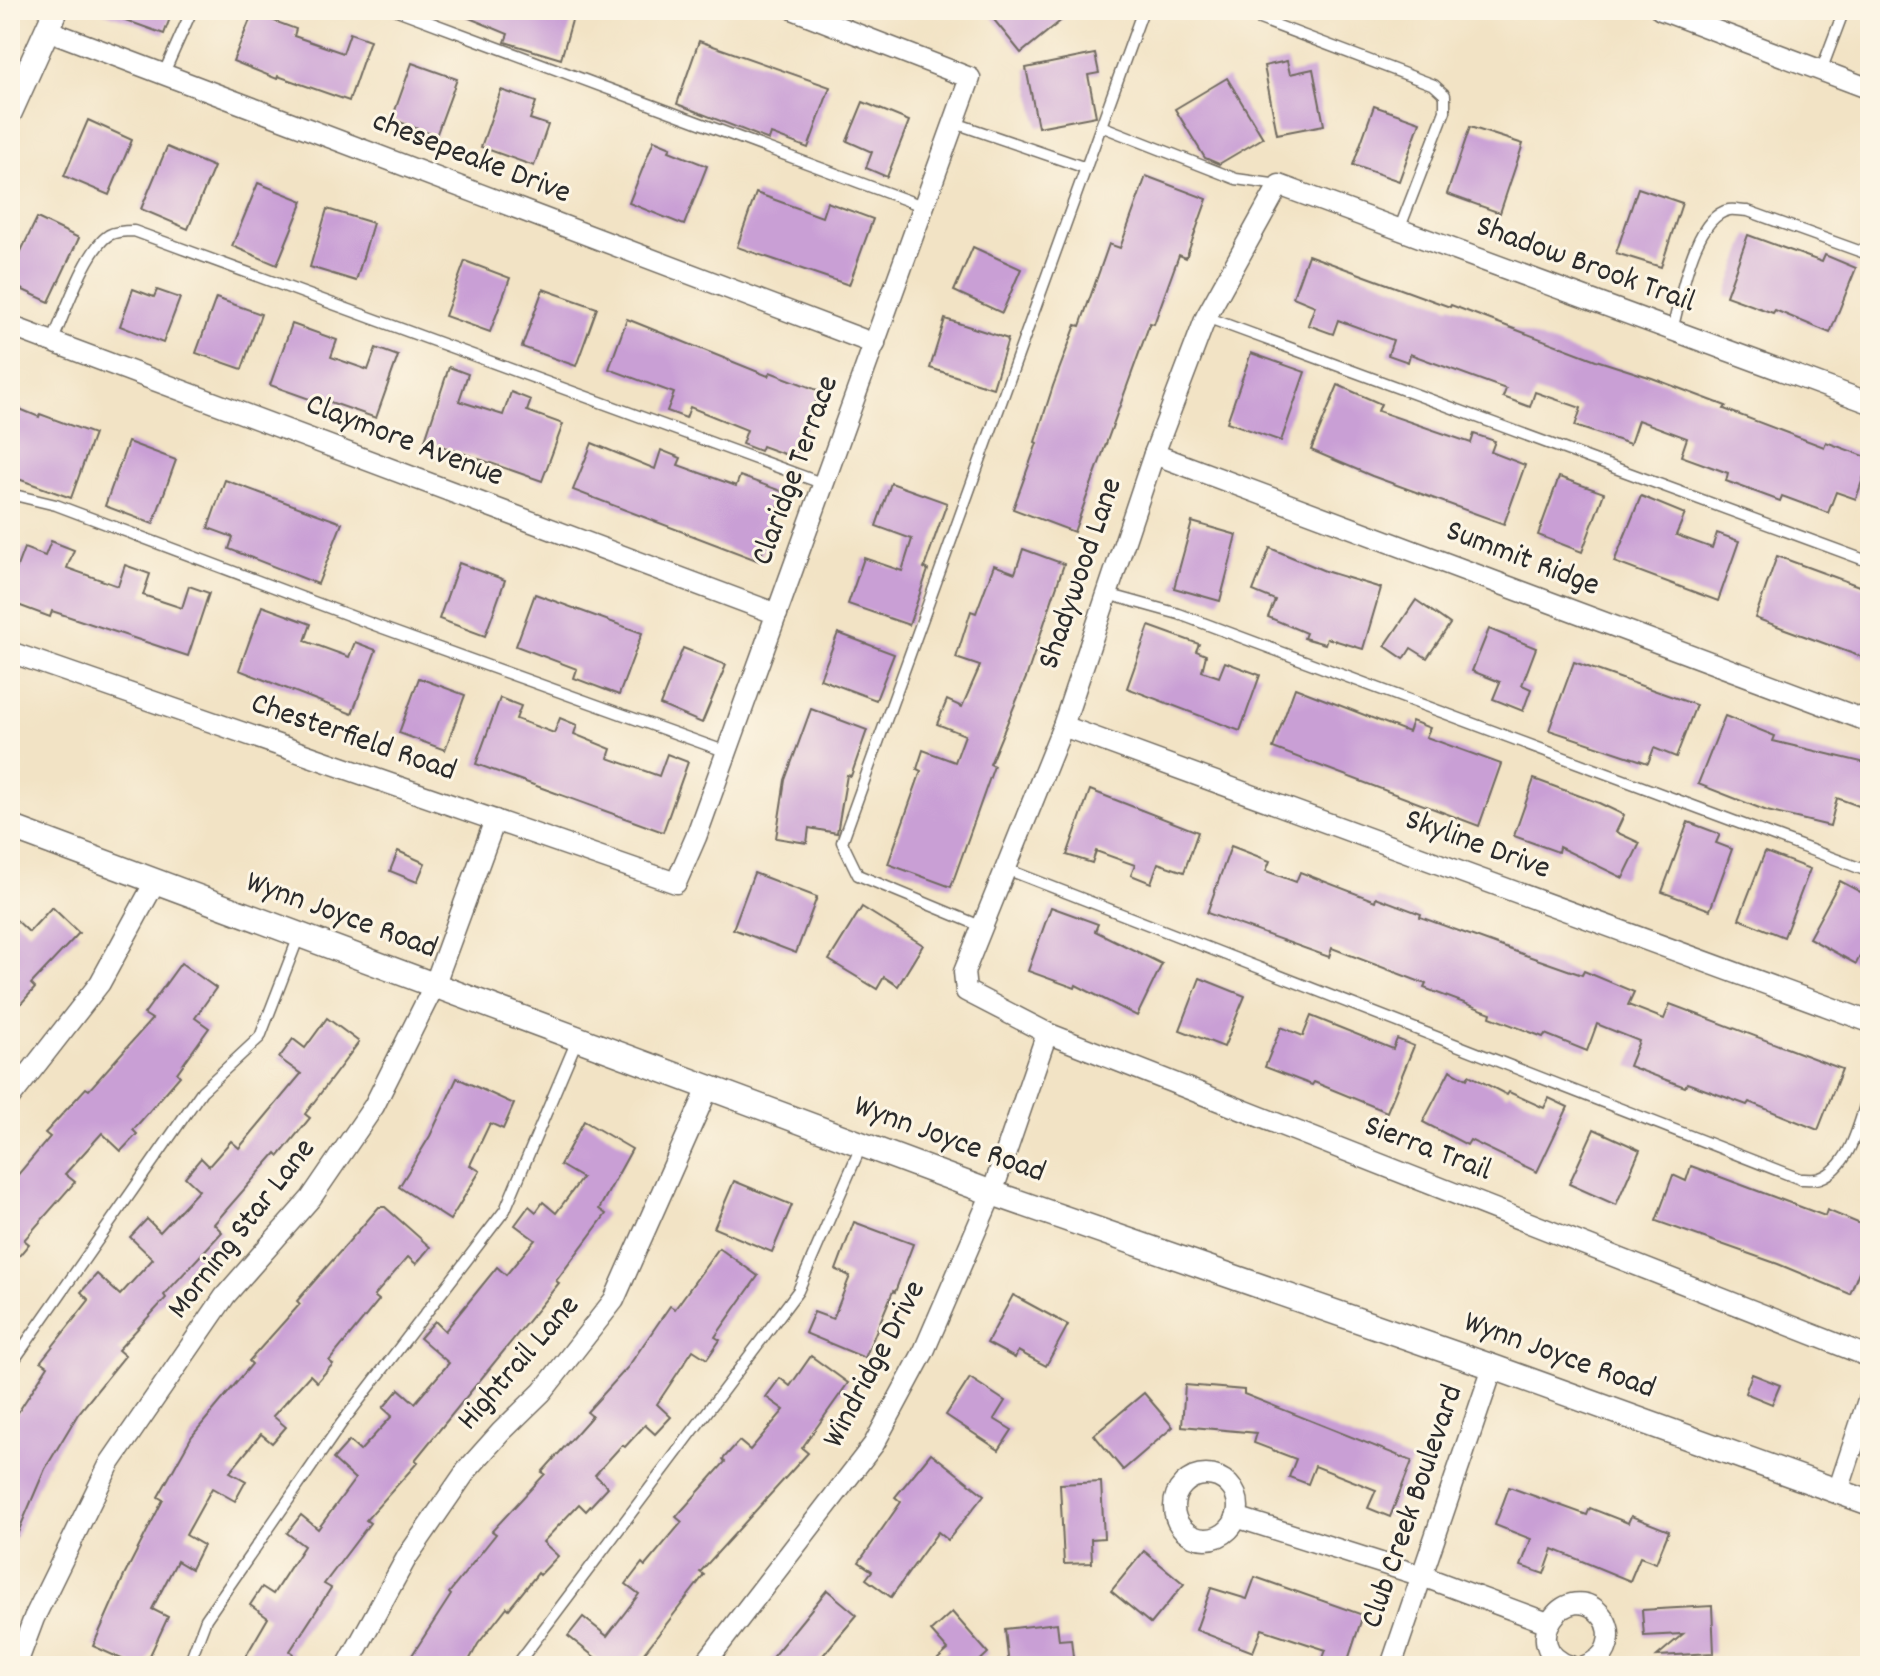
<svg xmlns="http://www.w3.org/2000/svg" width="1880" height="1676" viewBox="0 0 1880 1676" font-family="Dekko,sans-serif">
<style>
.building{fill:#c99fd5}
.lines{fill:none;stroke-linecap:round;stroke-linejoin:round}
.service-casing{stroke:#716b61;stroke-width:13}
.minor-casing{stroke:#716b61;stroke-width:23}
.tertiary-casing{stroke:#716b61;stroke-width:27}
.service{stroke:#fff;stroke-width:10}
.minor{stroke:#fff;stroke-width:20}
.tertiary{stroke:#fff;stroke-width:24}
.labels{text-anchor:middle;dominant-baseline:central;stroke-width:6;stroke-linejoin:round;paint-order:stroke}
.street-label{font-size:32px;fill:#2b2b2b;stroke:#fcf5e5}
</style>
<rect width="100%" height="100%" fill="#fcf5e5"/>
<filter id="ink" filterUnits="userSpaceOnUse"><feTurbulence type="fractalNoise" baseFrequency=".0125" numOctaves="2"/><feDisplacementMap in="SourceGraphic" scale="16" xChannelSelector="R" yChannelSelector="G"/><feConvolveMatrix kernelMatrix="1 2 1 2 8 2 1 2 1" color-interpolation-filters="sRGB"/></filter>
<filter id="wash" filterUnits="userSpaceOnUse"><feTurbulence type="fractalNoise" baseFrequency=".006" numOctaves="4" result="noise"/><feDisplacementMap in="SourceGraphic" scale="32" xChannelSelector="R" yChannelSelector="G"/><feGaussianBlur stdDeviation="1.8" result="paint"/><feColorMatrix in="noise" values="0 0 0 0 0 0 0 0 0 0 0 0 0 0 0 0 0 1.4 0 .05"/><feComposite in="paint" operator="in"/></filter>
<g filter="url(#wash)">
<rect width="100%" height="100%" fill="#f2e3c5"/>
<g id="blocks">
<g class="building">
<path d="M103 10H173L164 34 103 12Z"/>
<path d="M254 10H278L274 21 296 29 294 36 343 53 350 33 370 40 349 101 278 76 277 79 233 61Z"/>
<path d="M450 10H575L561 59 505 42 508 34Z"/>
<path d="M986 10H1074L1021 53Z"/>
<path d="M699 41 830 87 808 148 771 134 769 140 677 104Z"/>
<path d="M1095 54 1099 73 1088 75 1096 116 1038 127 1026 68Z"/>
<path d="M1287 61 1290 74 1313 69 1324 125 1277 134 1264 66Z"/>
<path d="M412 63 457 79 436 136 392 119Z"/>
<path d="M1227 78 1263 138 1219 164 1205 158 1175 109Z"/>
<path d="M501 90 536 102 530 119 548 125 534 166 481 147Z"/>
<path d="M863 102 909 121 887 177 866 168 872 152 847 141Z"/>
<path d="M1374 106 1420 122 1399 181 1353 165Z"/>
<path d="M88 120 132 140 109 195 64 176Z"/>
<path d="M1470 127 1523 144 1500 213 1447 194Z"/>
<path d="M654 140 671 147 669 151 707 166 684 225 629 203Z"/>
<path d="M167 147 214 167 188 229 141 209Z"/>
<path d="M1146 176 1207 199 1186 258 1179 255 1154 324 1150 323 1074 532 1013 509 1037 443 1035 442 1053 386 1076 325 1080 326 1109 244 1120 248Z"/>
<path d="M258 183 303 201 277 265 232 246Z"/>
<path d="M1638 188 1682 203 1661 267 1616 253Z"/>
<path d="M756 193 822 217 827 202 873 219 849 285 737 247Z"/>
<path d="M327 209 373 223 356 281 310 267Z"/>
<path d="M37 218 79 238 49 302 10 284V274Z"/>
<path d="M1748 235 1822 262 1825 255 1856 268 1830 333 1775 310 1773 313 1726 296Z"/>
<path d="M973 247 1021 269 1002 313 954 291Z"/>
<path d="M1308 255 1450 307 1451 305 1596 360 1652 378 1726 406 1724 409 1824 447 1826 442 1870 458 1856 499 1836 492 1828 513 1782 496 1780 501 1726 481 1728 473 1681 456 1687 438 1638 420 1630 444 1575 426 1581 408 1535 392 1530 407 1503 397 1506 389 1410 354 1408 362 1388 355 1393 340 1338 320 1333 334 1308 325 1315 306 1293 297Z"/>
<path d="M465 261 510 278 490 332 445 316Z"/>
<path d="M133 289 154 297 157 290 180 298 163 343 120 326Z"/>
<path d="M543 289 597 308 576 366 522 347Z"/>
<path d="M216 298 261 314 242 369 196 353Z"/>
<path d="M627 319 768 376 770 372 820 391 795 458 762 446 760 451 742 444 747 430 690 407 686 418 667 411 674 393 609 369Z"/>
<path d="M945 319 1008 339 993 388 930 368Z"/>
<path d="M292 324 337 340 331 357 368 370 376 348 398 356 376 418 316 397 315 401 270 385Z"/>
<path d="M1251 353 1305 372 1281 441 1227 422Z"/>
<path d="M449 367 468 374 459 401 503 415 511 392 531 400 527 411 563 424 542 481 425 440Z"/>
<path d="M1338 385 1381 404 1378 411 1471 443 1474 434 1495 441 1491 452 1525 465 1504 524 1372 476 1311 450Z"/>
<path d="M10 405 39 417 40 414 94 434 71 498 10 476Z"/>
<path d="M128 442 176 460 153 524 105 506Z"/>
<path d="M592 443 655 469 661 450 681 458 678 465 736 486 740 476 784 492 759 561 573 490Z"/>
<path d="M1559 477 1604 493 1582 552 1538 535Z"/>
<path d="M225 480 342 523 318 584 229 549 233 537 208 528Z"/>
<path d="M891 483 947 503 924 568 928 570 909 625 848 604 864 558 902 571 912 539 876 526Z"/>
<path d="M1641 496 1685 514 1676 535 1712 548 1717 533 1739 541 1718 601 1614 562Z"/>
<path d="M1192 522 1237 535 1220 601 1174 588Z"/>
<path d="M51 541 74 550 67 568 118 586 125 565 150 574 143 595 182 608 189 586 209 593 188 656 52 611 50 617 10 602V585L24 548 45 556Z"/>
<path d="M1270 548 1325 571 1381 588 1363 649 1327 638 1325 644 1304 638 1306 633 1268 617 1275 600 1253 591Z"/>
<path d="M1023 549 1064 564 1026 678 990 764 994 766 951 887 888 864 921 771 917 769 923 750 955 762 965 735 937 724 947 700 962 707 980 666 956 658 971 611 976 613 994 565 1015 573Z"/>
<path d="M1777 556 1870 590V660L1755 618Z"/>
<path d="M459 563 505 580 485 636 439 619Z"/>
<path d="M535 594 642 633 619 695 574 678 577 669 516 646Z"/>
<path d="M1416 600 1450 624 1427 658 1411 648 1404 659 1385 646Z"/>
<path d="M262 606 311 624 305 641 349 657 355 642 376 650 352 714 239 670Z"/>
<path d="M1149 626 1199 644 1196 651 1206 655 1202 671 1219 677 1225 662 1260 675 1240 731 1127 688Z"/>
<path d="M1489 629 1536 648 1522 685 1531 689 1523 711 1493 699 1500 682 1472 671Z"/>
<path d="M838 633 894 654 876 700 820 679Z"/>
<path d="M683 648 726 665 702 723 660 705Z"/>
<path d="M1574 662 1696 705 1676 757 1654 748 1648 763 1549 730Z"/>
<path d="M419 678 465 695 445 750 399 733Z"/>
<path d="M1295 688 1408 732 1412 721 1430 728 1426 737 1501 764 1479 826 1273 748Z"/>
<path d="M500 698 521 706 516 719 554 733 560 718 577 725 574 734 611 749 608 758 659 776 667 754 688 762 663 832 476 764Z"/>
<path d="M811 709 867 730 851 776 847 775 837 833 809 828 807 843 776 838 785 780Z"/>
<path d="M1725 716 1775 736 1773 741 1870 764V810L1837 798 1830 826 1767 811 1698 784Z"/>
<path d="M1534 779 1599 803 1624 815 1616 832 1640 843 1623 878 1559 847 1558 852 1514 836Z"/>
<path d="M1090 790 1198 832 1184 872 1158 863 1151 883 1131 875 1135 865 1096 851 1092 863 1067 855Z"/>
<path d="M1688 822 1720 834 1716 843 1732 849 1710 910 1662 892Z"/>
<path d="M1231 846 1270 861 1266 871 1296 882 1300 872 1375 901 1376 897 1421 914 1420 917 1514 951 1582 975 1584 971 1634 992 1628 1005 1664 1019 1670 1004 1842 1069 1818 1130 1749 1102 1747 1105 1687 1083 1685 1087 1629 1066 1639 1041 1597 1024 1587 1051 1545 1034 1543 1037 1490 1017 1491 1013 1424 988 1426 984 1332 948 1329 957 1207 913Z"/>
<path d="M398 851 425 863 417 882 390 871Z"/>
<path d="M1765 852 1810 869 1784 937 1739 919Z"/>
<path d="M754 873 817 897 796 953 733 929Z"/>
<path d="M1840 881 1870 897V937L1856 964 1809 938Z"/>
<path d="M52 907 79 933 31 984 35 988 10 1016V914L29 932Z"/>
<path d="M862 907 923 945 898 986 884 977 877 989 829 960Z"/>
<path d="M1051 907 1098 924 1095 931 1162 964 1137 1016 1076 985 1075 988 1028 971Z"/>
<path d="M181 963 216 988 195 1018 209 1028 177 1073 180 1076 133 1130 137 1134 121 1151 102 1133 65 1174 75 1182 24 1240 29 1244 10 1267V1184L50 1137 45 1133 86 1088 89 1090 152 1019 144 1014Z"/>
<path d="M1200 978 1245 996 1224 1047 1180 1030Z"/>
<path d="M1311 1016 1393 1049 1397 1039 1414 1046 1387 1112 1314 1082 1312 1085 1265 1067 1281 1027 1303 1036Z"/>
<path d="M327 1018 359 1042 305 1114 310 1118 279 1156 276 1153 214 1224 222 1232 164 1295 166 1298 118 1350 125 1356 78 1414 45 1469 10 1551V1410L17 1414 48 1366 41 1361 89 1300 81 1292 97 1274 120 1295 153 1259 130 1237 147 1219 160 1232 199 1190 185 1177 201 1158 209 1166 231 1141 239 1148 301 1074 279 1058 293 1039 305 1048Z"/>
<path d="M1450 1070 1467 1079 1469 1075 1507 1095 1509 1092 1544 1108 1549 1098 1568 1107 1537 1172 1470 1140 1467 1145 1423 1122Z"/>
<path d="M457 1078 514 1104 503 1129 490 1123 470 1165 480 1171 450 1220 399 1187 430 1136Z"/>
<path d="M584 1121 632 1149 599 1209 606 1214 556 1281 559 1283 415 1460 418 1462 366 1520 370 1523 324 1584 331 1588 290 1651 293 1653 286 1666H240L268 1618 250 1605 262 1587 273 1594 304 1546 287 1533 301 1515 318 1529 355 1479 333 1459 349 1441 360 1451 392 1416 383 1408 399 1389 415 1403 449 1363 420 1338 435 1321 445 1331 497 1267 506 1275 535 1240 515 1225 529 1206 536 1212 543 1202 556 1213 582 1178 560 1165Z"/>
<path d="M1594 1129 1640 1150 1616 1205 1569 1184Z"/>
<path d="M1691 1166 1825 1216 1827 1210 1870 1228V1244L1850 1294 1778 1264 1656 1221 1673 1175 1686 1181Z"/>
<path d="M734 1181 792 1205 772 1252 714 1228Z"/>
<path d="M379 1207H385L430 1247 416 1264 408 1257 374 1296 379 1300 329 1361 333 1364 317 1382 310 1375 273 1416 286 1427 272 1443 261 1434 230 1472 246 1481 235 1501 212 1488 186 1535 203 1545 191 1569 177 1561 152 1609 168 1617 145 1666H137L93 1646 124 1576 163 1500 158 1497 192 1436 252 1364 249 1361 300 1304 297 1301Z"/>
<path d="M854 1222 913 1244 895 1292 893 1291 865 1358 805 1333 814 1312 833 1319 850 1276 836 1270Z"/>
<path d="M719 1248 758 1276 715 1337 720 1340 707 1359 693 1350 657 1404 671 1417 655 1434 645 1425 625 1447 622 1445 595 1475 608 1487 586 1511 579 1504 543 1542 558 1556 540 1575 538 1573 509 1609 507 1607 478 1644 466 1666H405L451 1595 449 1593 496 1534 492 1531 545 1474 542 1472 592 1416 587 1412 628 1367 670 1306 675 1309Z"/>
<path d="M1013 1295 1068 1325 1046 1366 1018 1351 1015 1358 987 1343Z"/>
<path d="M811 1356 848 1383 802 1448 808 1453 700 1572 704 1575 634 1666H606L568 1636 583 1617 607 1636 639 1594 626 1584 642 1563 645 1566 682 1522 676 1517 725 1462 723 1459 739 1441 750 1450 784 1410 766 1397 780 1378 790 1386Z"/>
<path d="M1752 1374 1780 1385 1772 1404 1745 1393Z"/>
<path d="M970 1378 1005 1401 994 1419 1012 1430 999 1450 946 1415Z"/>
<path d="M1185 1385 1244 1390V1394L1412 1461 1390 1517 1368 1508 1376 1490 1315 1466 1308 1484 1289 1477 1296 1459 1254 1443 1257 1433 1182 1426Z"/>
<path d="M1144 1393 1173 1427 1123 1470 1094 1435Z"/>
<path d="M931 1453 984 1495 948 1540 938 1532 891 1597 866 1579 872 1571 859 1562 901 1502 895 1497Z"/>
<path d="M1101 1482 1104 1538 1091 1539 1092 1563 1064 1564 1060 1484Z"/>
<path d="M1509 1487 1587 1515 1590 1508 1628 1523 1631 1516 1669 1531 1656 1563 1640 1557 1630 1581 1553 1549 1544 1574 1521 1566 1531 1539 1495 1525Z"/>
<path d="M1144 1551 1184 1584 1151 1624 1111 1591Z"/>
<path d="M1255 1577 1363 1615 1346 1666H1320L1326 1650 1262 1629 1253 1652 1196 1630 1211 1588 1247 1599Z"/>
<path d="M827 1590 857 1615 814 1666H765Z"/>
<path d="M1712 1606 1714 1653 1657 1656 1683 1634 1644 1636 1642 1610Z"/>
<path d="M952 1612 988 1653 974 1666H930L948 1650 931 1631Z"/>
<path d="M1057 1623 1059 1640 1071 1639 1074 1666H1009L1005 1629Z"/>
</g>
</g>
</g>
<g filter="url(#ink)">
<use href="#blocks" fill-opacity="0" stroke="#716b61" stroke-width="2"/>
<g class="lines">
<defs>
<g id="service">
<path d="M397 10 925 207"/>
<path d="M1236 10 1434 85 1445 95V111L1399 230"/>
<path d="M1821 71 1844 10"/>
<path d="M163 75 192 10"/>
<path d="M955 123 1086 168"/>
<path d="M1101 126 1236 179 1279 185"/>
<path d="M1206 317 1870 562"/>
<path d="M1672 330C1681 299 1693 217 1729 210 1734 209 1742 211 1748 211L1870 255"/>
<path d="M52 342C64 316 86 249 109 235 116 231 126 231 134 231L824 484"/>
<path d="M10 494 56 505 380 627 727 752"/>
<path d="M1107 594 1179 614 1870 872"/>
<path d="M1006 869 1800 1179C1805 1179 1815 1180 1820 1178 1852 1167 1860 1118 1870 1090"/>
<path d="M983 927 858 875 842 842 1143 10"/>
<path d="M10 1366 202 1091 260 1037 299 936"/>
<path d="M188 1666 206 1619 341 1424 505 1210 577 1040"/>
<path d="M516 1666 798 1291 862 1144"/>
</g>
<g id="minor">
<path d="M1661 10 1870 89"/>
<path d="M47 30 875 344"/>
<path d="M10 326 777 614"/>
<path d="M1870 403 1279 185 1206 317 1154 454 1063 726 964 972 966 991 1047 1033 1870 1357"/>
<path d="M1154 454 1870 722"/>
<path d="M10 652 676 883 696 837 970 78 795 10"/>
<path d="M1063 726 1870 1022"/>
<path d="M10 1098 100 983 155 882"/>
<circle cx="1206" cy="1507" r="32"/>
<path d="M1838 1491 1870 1394"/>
<path d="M1236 1517 1422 1576 1548 1623"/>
<path d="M16 1666 34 1618 110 1463 225 1296 311 1198 374 1106 434 986 495 820"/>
<path d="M347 1666 407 1557 467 1470 501 1432 542 1392 614 1300 709 1086"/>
<path d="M703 1666 874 1444 924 1351 992 1193 1047 1033"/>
<path d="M1391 1666 1493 1367"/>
<path d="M1570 1666C1514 1647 1569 1574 1602 1616 1609 1624 1611 1636 1607 1646 1604 1657 1595 1662 1585 1666"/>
</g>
<g id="tertiary">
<path d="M10 112 56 10"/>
<path d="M10 827 992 1193 1493 1367 1870 1503"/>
</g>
</defs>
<use href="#service" class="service-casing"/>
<use href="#minor" class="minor-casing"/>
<use href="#tertiary" class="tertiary-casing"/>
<use href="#service" class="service"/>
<use href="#minor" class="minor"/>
<use href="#tertiary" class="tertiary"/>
</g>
</g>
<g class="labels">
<g class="street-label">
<text transform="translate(471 159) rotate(21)">chesepeake Drive</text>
<text transform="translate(1585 266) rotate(20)">Shadow Brook Trail</text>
<text transform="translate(404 442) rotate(21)">Claymore Avenue</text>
<text transform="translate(797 471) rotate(-70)">Claridge Terrace</text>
<text transform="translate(1522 560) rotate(21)">Summit Ridge</text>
<text transform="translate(1082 574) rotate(-71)">Shadywood Lane</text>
<text transform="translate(353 739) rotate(19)">Chesterfield Road</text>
<text transform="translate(1477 846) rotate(20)">Skyline Drive</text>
<text transform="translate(341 917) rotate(20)">Wynn Joyce Road</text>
<text transform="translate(949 1141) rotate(20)">Wynn Joyce Road</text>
<text transform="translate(1427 1150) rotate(21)">Sierra Trail</text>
<text transform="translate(243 1230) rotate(-52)">Morning Star Lane</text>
<text transform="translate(1559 1357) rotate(20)">Wynn Joyce Road</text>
<text transform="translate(520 1364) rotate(-49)">Hightrail Lane</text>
<text transform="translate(876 1365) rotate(-62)">Windridge Drive</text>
<text transform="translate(1414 1507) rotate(-71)">Club Creek Boulevard</text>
</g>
</g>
<rect width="1880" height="1676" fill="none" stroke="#fcf5e5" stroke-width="40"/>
</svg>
